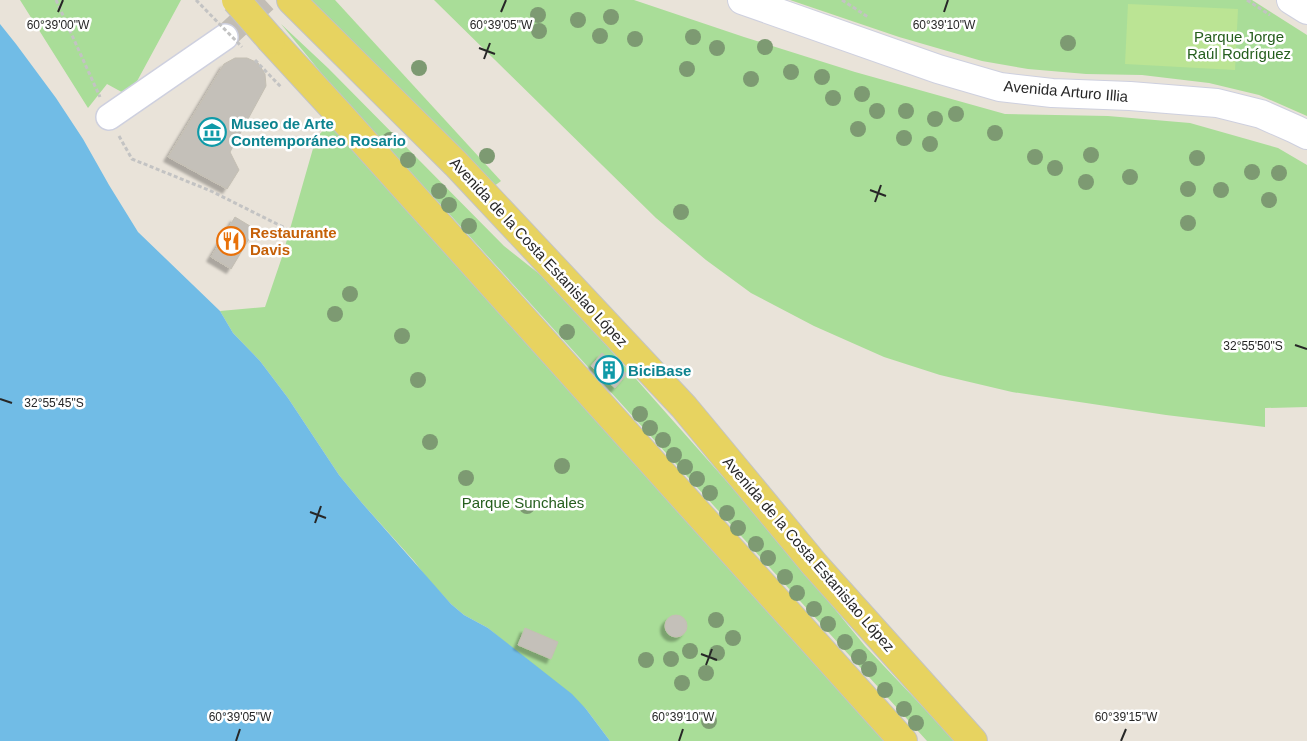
<svg xmlns="http://www.w3.org/2000/svg" width="1307" height="741" viewBox="0 0 1307 741" font-family="Arial,sans-serif">
<style>
.green{fill:#a9dd98}
.pitch{fill:#bbe494}
.water{fill:#71bce6}
.building{fill:#c4c0b9;stroke:#c4bfb3;filter:url(#shadow)}
.lines{fill:none;stroke-linecap:round;stroke-linejoin:round}
.street-tunnel{stroke:#c2bdb5;stroke-width:25;stroke-dasharray:25 12;stroke-linecap:butt}
.street-casing{stroke:#ced0df;stroke-width:28}
.secondary-casing{stroke:#ced0df;stroke-width:30}
.primary-casing{stroke:#c3c3c3;stroke-width:30}
.path{stroke:#c3c3c3;stroke-width:3;stroke-dasharray:4 2.5;stroke-linecap:butt}
.street{stroke:#fff;stroke-width:25}
.secondary{stroke:#fff;stroke-width:28}
.primary{stroke:#e7d360;stroke-width:28}
.primary-bridge-casing{stroke:#c3c3c3;stroke-width:30;stroke-linecap:butt}
.path-bridge{stroke:#c3c3c3;stroke-width:3;stroke-dasharray:4 2.5;stroke-linecap:butt}
.primary-bridge{stroke:#e7d360;stroke-width:28}
.tree{fill:#7d9a72}
.ticks{fill:none;stroke:#272727;stroke-width:2}
.labels{text-anchor:middle;dominant-baseline:central;stroke-width:5;stroke-linejoin:round;paint-order:stroke}
.park-label{font-size:15px;fill:#255e1d;stroke:#fff}
.street-label{font-size:15px;fill:#272727;stroke:#fff}
.culture-label{font-size:15px;font-weight:bold;fill:#0d838f;stroke:#fff;text-anchor:start}
.food-label{font-size:15px;font-weight:bold;fill:#c56008;stroke:#fff;text-anchor:start}
.ticks-label{font-size:12px;text-anchor:middle;fill:#272727;stroke:#fff;stroke-width:5;stroke-linejoin:round;paint-order:stroke}
</style>
<defs>
<filter id="shadow"><feDropShadow dx="-4.5" dy="4.5" stdDeviation="1" flood-color="#0004"/></filter>
</defs>
<rect width="100%" height="100%" fill="#e9e3d9"/>
<g class="green">
<path d="M20 0H181L129 96 107 84 88 108Z"/>
<path d="M305 0H335L501 181 490 189Z"/>
<path d="M434 0H634L744 37 855 72 1005 114 1108 116 1190 123 1278 148 1307 165V407L1265 408V427L1166 415 1012 392 940 375 884 357 814 326 751 293 706 260 656 218Z"/>
<path d="M790 0H1252L1307 35V116L1259 95 1209 83 1142 75 1086 74 1028 69 982 61 899 37Z"/>
<path d="M281 24 328 68 504 246 552 284 775 536 865 646 955 741H927L444 208 355 114Z"/>
<path d="M339 114 903 741H610L586 709 488 628 464 615 451 604 427 578 414 561 362 503 339 475 288 398 260 361 233 333 220 311 265 307 282 257 316 138Z"/>
</g>
<path class="pitch" d="M1128 4 1238 9 1235 70 1125 64Z"/>
<path class="water" d="M0 24 16 44 56 98 83 139 109 185 138 232 220 311 233 333 260 361 288 398 339 475 362 503 451 604 464 615 488 628 572 694 586 709 610 741H0Z"/>
<g class="building">
<path d="M235 58H247L258 63 265 74 266 86 230 152 239 170 227 189 168 157 224 64Z"/>
<path d="M235 217 255 229 231 269 211 257Z"/>
<path d="M602 353 627 374 615 388 591 366Z"/>
<circle cx="676" cy="626" r="11"/>
<path d="M525 628 558 642 551 659 518 645Z"/>
</g>
<g class="lines">
<path class="street-tunnel" d="M225 37 265 0"/>
<defs>
<path id="street" d="M109 117 225 37"/>
<g id="secondary">
<path d="M742 0 938 69 1000 87 1052 93 1130 96 1217 103 1261 114 1295 129 1307 135"/>
<path d="M1291 0 1307 10"/>
</g>
<g id="primary">
<path d="M291 0 456 164 684 407 815 565 973 741"/>
<path d="M271 40 339 114 903 741"/>
</g>
</defs>
<use href="#street" class="street-casing"/>
<use href="#secondary" class="secondary-casing"/>
<use href="#primary" class="primary-casing"/>
<g class="path">
<path d="M56 0 100 97"/>
<path d="M842 0 868 17"/>
<path d="M1247 0 1270 15"/>
<path d="M119 136 132 159 211 191 295 233"/>
</g>
<use href="#street" class="street"/>
<use href="#secondary" class="secondary"/>
<use href="#primary" class="primary"/>
<defs>
<path id="primary-bridge" d="M236 0 271 40"/>
</defs>
<use href="#primary-bridge" class="primary-bridge-casing"/>
<g class="path-bridge">
<path d="M196 0 242 47"/>
<path d="M255 60 281 87"/>
</g>
<use href="#primary-bridge" class="primary-bridge"/>
</g>
<g class="tree">
<circle cx="538" cy="15" r="8"/>
<circle cx="611" cy="17" r="8"/>
<circle cx="578" cy="20" r="8"/>
<circle cx="539" cy="31" r="8"/>
<circle cx="600" cy="36" r="8"/>
<circle cx="693" cy="37" r="8"/>
<circle cx="635" cy="39" r="8"/>
<circle cx="1068" cy="43" r="8"/>
<circle cx="765" cy="47" r="8"/>
<circle cx="717" cy="48" r="8"/>
<circle cx="419" cy="68" r="8"/>
<circle cx="687" cy="69" r="8"/>
<circle cx="791" cy="72" r="8"/>
<circle cx="822" cy="77" r="8"/>
<circle cx="751" cy="79" r="8"/>
<circle cx="862" cy="94" r="8"/>
<circle cx="833" cy="98" r="8"/>
<circle cx="877" cy="111" r="8"/>
<circle cx="906" cy="111" r="8"/>
<circle cx="956" cy="114" r="8"/>
<circle cx="935" cy="119" r="8"/>
<circle cx="858" cy="129" r="8"/>
<circle cx="995" cy="133" r="8"/>
<circle cx="904" cy="138" r="8"/>
<circle cx="390" cy="140" r="8"/>
<circle cx="930" cy="144" r="8"/>
<circle cx="1091" cy="155" r="8"/>
<circle cx="487" cy="156" r="8"/>
<circle cx="1035" cy="157" r="8"/>
<circle cx="1197" cy="158" r="8"/>
<circle cx="408" cy="160" r="8"/>
<circle cx="1055" cy="168" r="8"/>
<circle cx="1252" cy="172" r="8"/>
<circle cx="1279" cy="173" r="8"/>
<circle cx="1130" cy="177" r="8"/>
<circle cx="1086" cy="182" r="8"/>
<circle cx="1188" cy="189" r="8"/>
<circle cx="1221" cy="190" r="8"/>
<circle cx="439" cy="191" r="8"/>
<circle cx="1269" cy="200" r="8"/>
<circle cx="449" cy="205" r="8"/>
<circle cx="681" cy="212" r="8"/>
<circle cx="1188" cy="223" r="8"/>
<circle cx="469" cy="226" r="8"/>
<circle cx="350" cy="294" r="8"/>
<circle cx="335" cy="314" r="8"/>
<circle cx="567" cy="332" r="8"/>
<circle cx="402" cy="336" r="8"/>
<circle cx="418" cy="380" r="8"/>
<circle cx="640" cy="414" r="8"/>
<circle cx="650" cy="428" r="8"/>
<circle cx="663" cy="440" r="8"/>
<circle cx="430" cy="442" r="8"/>
<circle cx="674" cy="455" r="8"/>
<circle cx="562" cy="466" r="8"/>
<circle cx="685" cy="467" r="8"/>
<circle cx="466" cy="478" r="8"/>
<circle cx="697" cy="479" r="8"/>
<circle cx="710" cy="493" r="8"/>
<circle cx="527" cy="506" r="8"/>
<circle cx="727" cy="513" r="8"/>
<circle cx="738" cy="528" r="8"/>
<circle cx="756" cy="544" r="8"/>
<circle cx="768" cy="558" r="8"/>
<circle cx="785" cy="577" r="8"/>
<circle cx="797" cy="593" r="8"/>
<circle cx="814" cy="609" r="8"/>
<circle cx="716" cy="620" r="8"/>
<circle cx="828" cy="624" r="8"/>
<circle cx="733" cy="638" r="8"/>
<circle cx="845" cy="642" r="8"/>
<circle cx="690" cy="651" r="8"/>
<circle cx="717" cy="653" r="8"/>
<circle cx="859" cy="657" r="8"/>
<circle cx="671" cy="659" r="8"/>
<circle cx="646" cy="660" r="8"/>
<circle cx="869" cy="669" r="8"/>
<circle cx="706" cy="673" r="8"/>
<circle cx="682" cy="683" r="8"/>
<circle cx="885" cy="690" r="8"/>
<circle cx="904" cy="709" r="8"/>
<circle cx="709" cy="721" r="8"/>
<circle cx="916" cy="723" r="8"/>
</g>
<path class="ticks" d="M58 12 63 0M501 12 506 0M944 12 948 0M479 48 495 54M484 59 490 43M870 190 886 196M875 202 881 185M1295 345 1307 349M0 399 12 403M310 512 326 518M315 523 321 506M701 654 717 660M706 665 712 649M236 741 240 729M679 741 683 729M1121 741 1126 729"/>
<defs>
<symbol id="museum-ring" viewBox="-11 -11 22 22"><circle r="9.5" fill="#fff" stroke="#0f9aa8" stroke-width="1.5"/><path d="M0-6L6-3V-2H-6V-3ZM-5-1h2V3h-2ZM-1-1h2V3h-2ZM3-1h2V3H3ZM-6 4H6V6H-6Z" fill="#0f9aa8"/></symbol>
<symbol id="restaurant-ring" viewBox="-11 -11 22 22"><circle r="9.5" fill="#fff" stroke="#e8710a" stroke-width="1.5"/><path d="M-5-6h1v4h1v-4h1v4h1v-4h1v5L-1.5 .5V6h-2V.5L-5-1ZM5-6V6H3V1.5H1.5Q1.5-4 5-6Z" fill="#e8710a"/></symbol>
<symbol id="building-ring" viewBox="-11 -11 22 22"><circle r="9.5" fill="#fff" stroke="#0f9aa8" stroke-width="1.5"/><path d="M-4-6H4V6H1V3H-1V6H-4ZM-2.5-4.3h1.7v1.8h-1.7ZM.8-4.3h1.7v1.8H.8ZM-2.5-1h1.7V.8h-1.7ZM.8-1h1.7V.8H.8Z" fill="#0f9aa8"/></symbol>
</defs>
<g fill-rule="evenodd">
<use href="#museum-ring" x="196" y="116" width="32" height="32"/>
<use href="#restaurant-ring" x="215" y="225" width="32" height="32"/>
<use href="#building-ring" x="593" y="354" width="32" height="32"/>
</g>
<g class="labels">
<g class="park-label">
<text x="1239" y="36">Parque Jorge<tspan x="1239" dy="17">Raúl Rodríguez</tspan></text>
<text x="523" y="502">Parque Sunchales</text>
</g>
<g class="street-label">
<text transform="translate(1066 91) rotate(5)">Avenida Arturo Illia</text>
<text transform="translate(539 252) rotate(47)">Avenida de la Costa Estanislao López</text>
<text transform="translate(809 554) rotate(49)">Avenida de la Costa Estanislao López</text>
</g>
<g class="culture-label">
<text x="231" y="123">Museo de Arte<tspan x="231" dy="17">Contemporáneo Rosario</tspan></text>
<text x="628" y="370">BiciBase</text>
</g>
<g class="food-label">
<text x="250" y="232">Restaurante<tspan x="250" dy="17">Davis</tspan></text>
</g>
</g>
<g class="ticks-label">
<text x="58" y="29">60°39'00"W</text>
<text x="944" y="29">60°39'10"W</text>
<text x="501" y="29">60°39'05"W</text>
<text x="1253" y="350">32°55'50"S</text>
<text x="54" y="407">32°55'45"S</text>
<text x="240" y="721">60°39'05"W</text>
<text x="683" y="721">60°39'10"W</text>
<text x="1126" y="721">60°39'15"W</text>
</g>
</svg>
